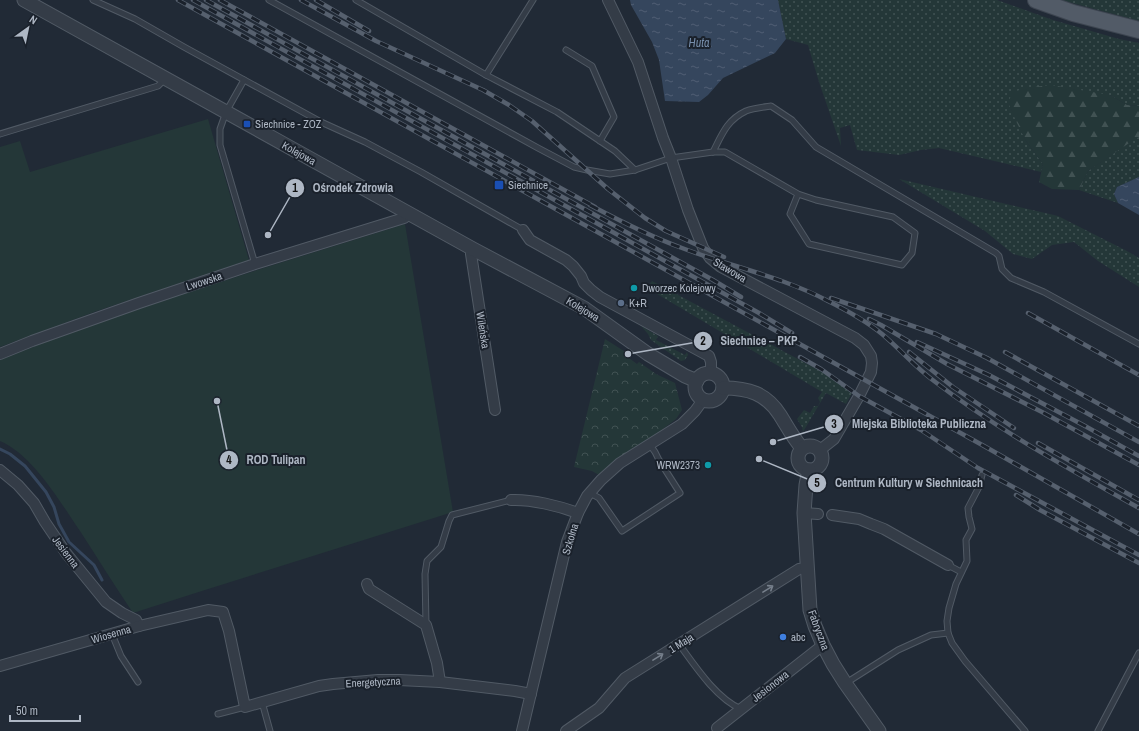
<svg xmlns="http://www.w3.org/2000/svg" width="1139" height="731" viewBox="0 0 1139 731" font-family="'Archivo Narrow',sans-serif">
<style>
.grass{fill:url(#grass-dots)}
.forest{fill:url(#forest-firs)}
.park{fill:url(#park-crowns)}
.garden{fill:#243738}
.water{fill:url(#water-ripples)}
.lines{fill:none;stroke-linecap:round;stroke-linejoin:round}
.stream{stroke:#35465d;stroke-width:3}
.service-casing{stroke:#515a65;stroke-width:7}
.minor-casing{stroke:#515a65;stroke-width:12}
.tertiary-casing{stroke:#515a65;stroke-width:15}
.primary-casing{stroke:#3d4550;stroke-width:18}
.service{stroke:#343c47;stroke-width:5}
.minor{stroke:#343c47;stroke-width:10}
.tertiary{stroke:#343c47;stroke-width:13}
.primary{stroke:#525b67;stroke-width:16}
.rail-casing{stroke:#56606e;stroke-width:4.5}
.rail{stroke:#1a212b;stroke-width:3;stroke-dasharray:9;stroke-linecap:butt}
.oneway{stroke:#77808c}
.transit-dot{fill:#1a4fb4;stroke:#1a212b;stroke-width:1.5}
.culture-dot{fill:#0f9aa8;stroke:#1a212b;stroke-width:1.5}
.service-dot{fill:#5c6f8a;stroke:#1a212b;stroke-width:1.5}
.shop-dot{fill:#3f7fe0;stroke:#1a212b;stroke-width:1.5}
.labels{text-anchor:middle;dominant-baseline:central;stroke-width:4;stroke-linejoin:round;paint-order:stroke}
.poi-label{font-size:11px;fill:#aeb7c4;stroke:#1a212b;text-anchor:start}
.street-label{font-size:11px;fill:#aeb7c4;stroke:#1a212b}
.water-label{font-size:12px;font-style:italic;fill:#778eab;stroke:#1a212b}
.leader{fill:none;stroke:#aeb7c4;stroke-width:1.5}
.callout-dot{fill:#aeb7c4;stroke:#1a212b;stroke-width:1.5}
.mark-label{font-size:12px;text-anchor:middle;font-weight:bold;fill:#111}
.callout-label{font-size:12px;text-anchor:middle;font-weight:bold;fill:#aeb7c4;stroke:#1a212b;stroke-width:4;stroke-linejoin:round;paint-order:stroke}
</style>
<defs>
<pattern id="grass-dots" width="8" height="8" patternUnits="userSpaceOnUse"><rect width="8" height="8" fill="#243738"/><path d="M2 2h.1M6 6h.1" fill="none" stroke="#415253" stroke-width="1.8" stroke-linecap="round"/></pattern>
<pattern id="forest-firs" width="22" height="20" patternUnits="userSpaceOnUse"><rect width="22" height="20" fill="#243738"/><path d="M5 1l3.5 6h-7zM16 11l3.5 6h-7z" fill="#415253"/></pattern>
<pattern id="park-crowns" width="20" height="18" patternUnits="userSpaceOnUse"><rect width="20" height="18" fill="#243738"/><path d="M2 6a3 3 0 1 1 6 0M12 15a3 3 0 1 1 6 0" fill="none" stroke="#415253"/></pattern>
<pattern id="water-ripples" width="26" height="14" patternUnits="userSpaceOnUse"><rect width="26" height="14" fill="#35465d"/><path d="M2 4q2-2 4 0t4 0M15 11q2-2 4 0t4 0" fill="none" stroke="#505e73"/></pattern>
</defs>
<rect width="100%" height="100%" fill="#212a36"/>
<g class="grass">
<path d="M778 0H997L1053 20 1119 39 1139 43V106L1127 105 1110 95 1009 104 1026 141 1043 164 1041 172 939 148 921 150 899 155 857 150 850 125 840 128 841 146 819 82 808 45 786 39Z"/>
<path d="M1061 0H1139V21Z"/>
<path d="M1139 137V177L1117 187 1114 194 1118 203 1079 190 1088 171 1135 138Z"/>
<path d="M899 179 1058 216 1127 251 1139 258V287L1098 261 1074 242 1052 245 1032 259 1013 254 985 231Z"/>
<path d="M652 281 824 373 852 393 846 404 826 393 803 432 802 427 797 419 804 410 810 413 814 406H818L820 402 818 398 822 392 647 288Z"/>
<path d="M641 326 658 336 656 340 685 355 687 352 688 355 685 360 681 361 651 340 648 334Z"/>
</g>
<path class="forest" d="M1051 85 1110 95 1127 105 1139 106V137L1135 139 1088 171 1079 190 1052 189 1039 182 1043 164 1026 141 1016 121 1009 104 1011 93 1025 88Z"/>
<path class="park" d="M605 339 627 353 625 355 637 364 639 362 656 374 675 383 682 410 676 419 663 429 647 441 613 462 599 475 592 471 574 467Z"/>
<g class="garden">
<path d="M208 119 249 260 97 311 0 347V147L20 141 30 172Z"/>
<path d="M405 224 453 512 205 590 133 613C115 586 98 559 80 531 60 502 33 455 0 441V360C60 335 121 315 183 294 256 270 331 247 405 224Z"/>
</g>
<g class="water">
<path d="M630 0H778L786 39 775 53 723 78 708 95 699 102 665 101 659 60 652 42 631 5Z"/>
<path d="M1139 177V215L1118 203 1114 194 1117 187Z"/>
</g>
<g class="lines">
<path class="stream" d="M0 449 10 454 25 466 46 492 54 507 59 524 69 542 94 565 102 580"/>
<defs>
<g id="service">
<path d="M93 0 135 19 184 47 321 122 365 142 421 172 523 230"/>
<path d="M269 0 538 148 574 167 587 170 610 174 635 170 671 158 713 152H725L798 194 816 200 893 217 915 233 912 253 902 265 809 244 790 214 798 194"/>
<path d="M356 0 486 75 557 112 615 151 635 170"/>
<path d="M566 50 592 66 614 117 600 141"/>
<path d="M486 75 533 0"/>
<path d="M244 80 226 112 220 129V145L255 264"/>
<path d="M0 134 158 86 161 83 164 78"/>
<path d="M713 152C722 134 727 120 746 111 754 108 764 107 771 106L792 120 816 147 996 253 999 256 1002 269 1011 278 1044 292 1139 344"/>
<path d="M982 475 979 487 968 508 969 517 972 529 966 540 967 561 956 584 949 608 947 621 948 633 952 643 965 661 1025 731"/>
<path d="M590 493 599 498 622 531 680 493 659 460 655 452 650 445"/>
<path d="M948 565 961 572"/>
<path d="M426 625 425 574 427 561 441 547 449 521 452 515 511 500"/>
<path d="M112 634 121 656 138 682"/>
<path d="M679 644C695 666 716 698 741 709"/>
<path d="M846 683 898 650 931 635 948 633"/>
<path d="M262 702 270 731"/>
<path d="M218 714 245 707"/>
<path d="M1098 731 1139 653"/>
</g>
<g id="minor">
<path d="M608 0 638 62 663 138 671 158 688 210 703 248 710 258 721 267 855 338 864 345 871 356 872 363 871 372 859 396 834 439 820 450"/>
<path d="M523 230 530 240 566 260 573 266 581 276 584 283 591 290 600 297 709 356 711 362V374"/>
<path d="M473 249 471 254 495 410"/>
<path d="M0 354 32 341 139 303 255 264 404 218 409 214"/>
<path d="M0 470 18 485 34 503 45 522 66 553 106 602 122 613 136 620 139 626"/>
<path d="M511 500C531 499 559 506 578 513"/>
<path d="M804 513 818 514"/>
<path d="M832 515 859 519 871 524 884 529 948 565"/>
<path d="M367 584 369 589 426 625 437 663 440 682"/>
<path d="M0 666 139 626 208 610 223 612 229 631 245 707 319 686 333 684 378 680H399L440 682 515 691 531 694"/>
<path d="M717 728 823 645"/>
<path d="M522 731 567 542 578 513 587 496 601 480 620 463 682 424 695 411 703 400"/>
<path d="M566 731 599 708 625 678 799 569 807 568"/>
</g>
<g id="tertiary">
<path d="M24 0 473 249 584 308 648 354 685 376 697 381"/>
<circle cx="709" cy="387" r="14"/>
<path d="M723 388C748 388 766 393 780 415 787 426 793 438 802 448"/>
<circle cx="810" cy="458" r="12"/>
<path d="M809 470 806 485 804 513 810 610 815 626 823 645 833 664 845 683 879 731"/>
</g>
<path id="primary" d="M1036 0 1073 13 1139 30"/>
</defs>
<use href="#service" class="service-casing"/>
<use href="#minor" class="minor-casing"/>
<use href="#tertiary" class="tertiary-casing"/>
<use href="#primary" class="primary-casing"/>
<use href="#service" class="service"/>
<use href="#minor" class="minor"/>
<use href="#tertiary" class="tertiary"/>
<use href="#primary" class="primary"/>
<defs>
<g id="rail">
<path d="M178 0 984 446 1139 534"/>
<path d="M193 0 759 313 792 333"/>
<path d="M206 0 713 280 741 297"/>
<path d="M220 0 595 207"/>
<path d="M301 0 376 41 483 90 509 105 532 121 608 189 645 218 666 231 724 257"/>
<path d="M316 0 369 31"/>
<path d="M590 205C620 221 649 236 682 248 729 266 783 277 828 301 846 310 866 321 882 334 900 349 915 367 934 381 998 430 1069 469 1139 508"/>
<path d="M831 298 936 334 987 358 1139 442"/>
<path d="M1028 313 1139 375"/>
<path d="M869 319 881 325 947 364 1042 412 1139 465"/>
<path d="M917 342 989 375 1085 426 1139 456"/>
<path d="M909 352 953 387 1014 428"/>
<path d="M1005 352 1139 426"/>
<path d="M800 357 821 369 859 396 921 430 978 468 1139 555"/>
<path d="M1038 443 1139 500"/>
<path d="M1016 495 1040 510 1139 563"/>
</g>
</defs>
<use href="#rail" class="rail-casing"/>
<use href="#rail" class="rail"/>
</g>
<defs><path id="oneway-shaft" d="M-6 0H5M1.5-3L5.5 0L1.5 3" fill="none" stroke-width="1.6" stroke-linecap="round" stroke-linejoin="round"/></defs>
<g class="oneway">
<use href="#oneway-shaft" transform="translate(768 589) rotate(-32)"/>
<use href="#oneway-shaft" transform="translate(658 657) rotate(-32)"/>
</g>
<g class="transit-dot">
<rect x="243" y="120" width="8" height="8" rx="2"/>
<rect x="494" y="180" width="10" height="10" rx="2"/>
</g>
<g class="culture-dot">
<circle cx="634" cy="288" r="4"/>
<circle cx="708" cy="465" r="4"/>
</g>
<circle class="service-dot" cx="621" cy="303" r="4"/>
<circle class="shop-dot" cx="783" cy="637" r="4"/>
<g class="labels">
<g class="poi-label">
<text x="255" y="124">Siechnice - ZOZ</text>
<text x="508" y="185">Siechnice</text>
<text x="642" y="288">Dworzec Kolejowy</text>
<text x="629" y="303">K+R</text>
<text x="700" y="465" text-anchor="end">WRW2373</text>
<text x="791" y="637">abc</text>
</g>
<g class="street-label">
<text transform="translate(299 153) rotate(29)">Kolejowa</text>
<text transform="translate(730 270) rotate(31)">Stawowa</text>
<text transform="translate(204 281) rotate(-18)">Lwowska</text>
<text transform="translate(583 309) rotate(31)">Kolejowa</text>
<text transform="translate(483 330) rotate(81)">Wileńska</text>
<text transform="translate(570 539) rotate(-73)">Szkolna</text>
<text transform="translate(66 552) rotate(53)">Jesienna</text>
<text transform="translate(819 630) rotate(70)">Fabryczna</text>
<text transform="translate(111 634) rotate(-16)">Wiosenna</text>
<text transform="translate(681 643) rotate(-32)">1 Maja</text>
<text transform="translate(373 682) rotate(-3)">Energetyczna</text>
<text transform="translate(770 686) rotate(-38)">Jesionowa</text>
</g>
<g class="water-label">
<text x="699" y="43">Huta</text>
</g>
</g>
<path class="leader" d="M268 235L295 188M628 354L703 341M773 442L834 424M217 401L229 460M759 459L817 483"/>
<g class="callout-dot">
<circle cx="268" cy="235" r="4"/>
<circle cx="628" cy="354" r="4"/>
<circle cx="773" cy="442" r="4"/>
<circle cx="217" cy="401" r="4"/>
<circle cx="759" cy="459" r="4"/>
<circle cx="295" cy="188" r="10"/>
<circle cx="703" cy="341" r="10"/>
<circle cx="834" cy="424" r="10"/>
<circle cx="229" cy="460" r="10"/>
<circle cx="817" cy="483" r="10"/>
</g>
<g class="mark-label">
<text x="295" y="192">1</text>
<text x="703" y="345">2</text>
<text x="834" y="428">3</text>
<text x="229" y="464">4</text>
<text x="817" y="487">5</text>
</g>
<g class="callout-label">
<text x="353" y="192">Ośrodek Zdrowia</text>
<text x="759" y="345">Siechnice – PKP</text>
<text x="919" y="428">Miejska Biblioteka Publiczna</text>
<text x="276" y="464">ROD Tulipan</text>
<text x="909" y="487">Centrum Kultury w Siechnicach</text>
</g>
<g transform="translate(28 28) rotate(33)" stroke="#1a212b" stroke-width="3" paint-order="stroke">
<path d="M0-3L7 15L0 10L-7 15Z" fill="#aeb7c4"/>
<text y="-6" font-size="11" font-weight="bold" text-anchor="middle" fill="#aeb7c4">N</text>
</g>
<path d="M10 715v6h70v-6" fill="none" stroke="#aeb7c4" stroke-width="2"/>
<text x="16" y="715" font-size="12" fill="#aeb7c4" stroke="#1a212b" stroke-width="3" paint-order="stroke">50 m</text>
</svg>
